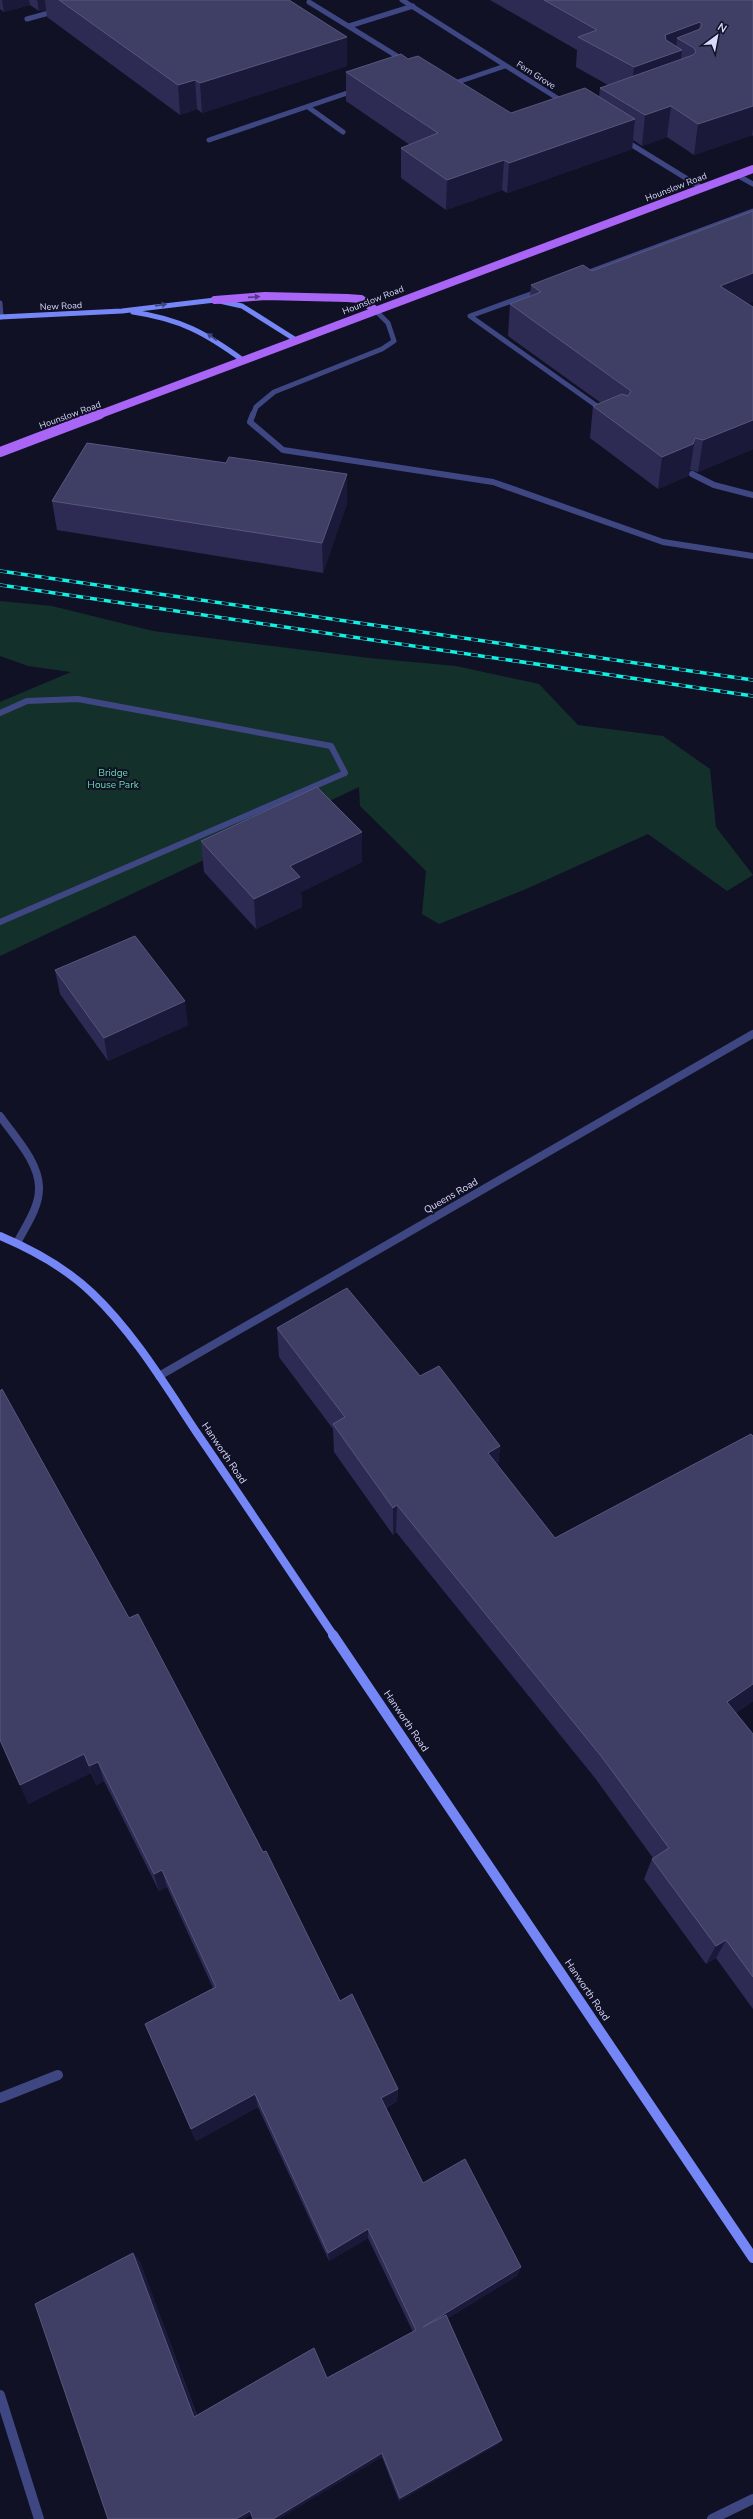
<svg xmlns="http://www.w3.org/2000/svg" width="753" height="2519" viewBox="0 0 753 2519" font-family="'Nunito Sans',sans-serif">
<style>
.green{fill:#14302b}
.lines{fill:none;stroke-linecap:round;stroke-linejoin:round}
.lane-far1{stroke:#3f4783;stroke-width:5}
.lane{stroke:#3f4783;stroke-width:6}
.street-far2{stroke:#3f4783;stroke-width:5}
.street-far1{stroke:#3f4783;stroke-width:8}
.street{stroke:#3f4783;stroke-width:10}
.secondary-far2{stroke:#7587f7;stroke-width:5}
.secondary-far1{stroke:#7587f7;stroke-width:8}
.secondary{stroke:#7587f7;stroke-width:10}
.primary-far1{stroke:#a966f6;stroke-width:8}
.primary{stroke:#a966f6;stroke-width:10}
.rail-casing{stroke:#10f1e3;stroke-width:3.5}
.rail{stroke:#111126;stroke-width:2.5;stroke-dasharray:7;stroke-linecap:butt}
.wall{fill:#2d2b53}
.shaded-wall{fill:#1a1939}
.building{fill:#3f3e65;stroke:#58567d}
.oneway{fill:#553784}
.oneway2{fill:#3e4684}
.labels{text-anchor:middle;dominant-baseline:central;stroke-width:4;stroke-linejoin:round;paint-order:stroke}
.far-street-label{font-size:9px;fill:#d9dafd;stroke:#111126}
.park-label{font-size:10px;fill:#68d9ab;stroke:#111126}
.street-label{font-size:10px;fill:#d9dafd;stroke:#111126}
</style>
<rect width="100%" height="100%" fill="#111126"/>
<path class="green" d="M0 601 52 606 153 631 369 658 456 666 539 684 578 725 663 736 710 769 716 827 753 875 727 891 648 834 526 889 439 924 422 914 426 871 360 806 359 787 0 956V702L71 672 28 666 0 656Z"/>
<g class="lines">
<g class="lane-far1">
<path d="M309 2 405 61"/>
<path d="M349 26 413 6"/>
<path d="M449 85 505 66"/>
<path d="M308 107 343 132"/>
<path d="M209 140 356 90"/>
<path d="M737 175 753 184"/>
<path d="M581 275 753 211"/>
<path d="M539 291 470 316 604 411"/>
<path d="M253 415 256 407 274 392 382 349 394 341 388 323 375 310"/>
</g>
<g class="lane">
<path d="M253 414 250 422 283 450 493 482 663 542 753 556"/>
<path d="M692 474 714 485 753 495"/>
<path d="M0 713 27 701 78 699 331 746 345 773 0 922"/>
</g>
<g class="street-far2">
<path d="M402 0 565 103"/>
<path d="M27 19 56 11"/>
<path d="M624 140 702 188"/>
<path d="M0 303 1 317"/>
</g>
<g class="street-far1">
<path d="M0 1116C14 1136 40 1163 39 1189 39 1208 25 1227 17 1243"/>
<path d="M159 1376 753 1034"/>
</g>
<g class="street">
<path d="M0 2098 58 2075"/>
<path d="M0 2395 39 2519"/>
<path d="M712 2519 753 2499"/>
</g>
<g class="secondary-far2">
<path d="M133 312C180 319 206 333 244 361"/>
<path d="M0 317 122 311 215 300 242 306 296 340"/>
</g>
<path class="secondary-far1" d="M0 1236C33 1250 66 1268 92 1293 134 1333 165 1385 197 1433 243 1500 288 1568 334 1636"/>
<path class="secondary" d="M333 1635 753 2258"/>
<g class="primary-far1">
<path d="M215 300 265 296 347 298 361 299 375 310"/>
<path d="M98 415 753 169"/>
</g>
<path class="primary" d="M0 452 100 414"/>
<defs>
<g id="rail">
<path d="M0 571 753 680"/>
<path d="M0 585 753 696"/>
</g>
</defs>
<use href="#rail" class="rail-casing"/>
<use href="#rail" class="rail"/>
</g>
<g class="wall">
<path d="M0 0H289L347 37V66L202 113 197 109 180 115 47 17 46 10 39 11 30 5 4 12 0 9Z"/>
<path d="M490 0H753V136L752 135 694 155 667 137 642 146 633 140 632 149 507 193 502 190 446 210 401 178V148L410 145 346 101V72L408 59 511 113 599 97 600 88 608 85 576 67 577 50Z"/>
<path d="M592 271 748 304 753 307V449L698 472 690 470 688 476 658 489 590 438 593 406 601 403 508 336 510 304 530 297 531 285Z"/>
<path d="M347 474V503L323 573 57 530 52 501Z"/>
<path d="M201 841 362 862 301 892 302 907 256 929 204 872Z"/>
<path d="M55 970 188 1025 108 1061 60 994Z"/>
<path d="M277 1328 420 1376 500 1446 498 1465 555 1538 753 1701 736 1713 753 1734V2009L716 1958 706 1964 644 1879 652 1859 653 1858 595 1778 396 1532 393 1535 334 1452 333 1429 279 1357Z"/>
<path d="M0 1391 340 2001 398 2089 397 2101 386 2108 423 2183 521 2267 517 2276 448 2318 498 2444 399 2501 382 2457 252 2514 243 2519H108L133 2253 140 2262 197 2415 327 2378 413 2332 368 2238 329 2261 258 2107 196 2141 145 2024 213 1988 167 1887 159 1891 104 1781 96 1785 91 1773 28 1804Z"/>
</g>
<g class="shaded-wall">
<path d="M2 0H29L30 5 4 12Z"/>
<path d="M37 0H45L46 10 39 11Z"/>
<path d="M700 22 696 52 694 48 677 38 676 52 682 50 679 80 631 97 634 67 665 35Z"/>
<path d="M347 37V66L202 113 200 83Z"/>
<path d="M195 80 197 109 180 115 178 85Z"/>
<path d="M671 106 667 137 642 146 645 115Z"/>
<path d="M753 106V128L752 135 694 155 698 124Z"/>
<path d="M635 119 632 149 507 193 509 163Z"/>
<path d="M504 160 502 190 446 210 447 180Z"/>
<path d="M753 273V302L715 317 720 286Z"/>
<path d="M753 420V449L698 472 703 440Z"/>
<path d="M695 438 690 470 688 476 658 489 662 457Z"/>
<path d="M347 474V503L323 573 322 543Z"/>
<path d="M362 832V862L301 892 302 907 256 929 254 899 290 866Z"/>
<path d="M185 1001 188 1025 108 1061 104 1038Z"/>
<path d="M500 1446 497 1474 488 1453Z"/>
<path d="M397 1505 396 1532 393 1535V1508Z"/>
<path d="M753 1684V1701L718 1726 727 1702Z"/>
<path d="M84 1754 91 1773 28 1804 20 1785Z"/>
<path d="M98 1762 104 1781 96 1785 89 1766Z"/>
<path d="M162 1870 167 1887 159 1891 154 1874Z"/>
<path d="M726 1940 716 1958 706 1964 716 1946Z"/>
<path d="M398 2089 397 2101 381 2110V2098Z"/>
<path d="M255 2094 258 2107 196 2141 191 2129Z"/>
<path d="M368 2229V2238L329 2261 328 2253Z"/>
<path d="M133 2253 140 2262 199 2422 194 2417Z"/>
<path d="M521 2267 517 2276 422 2334 423 2327Z"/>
<path d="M502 2440 498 2444 399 2501 400 2498Z"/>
<path d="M382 2453V2457L279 2519H273Z"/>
<path d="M250 2511 254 2513 243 2519H236Z"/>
</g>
<g class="building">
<path d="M59 0H289L347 37 200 83 195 80 178 85Z"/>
<path d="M544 0H753V106L698 124 671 106 645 115 600 88 693 55 696 52 694 48 677 38 700 29 702 25 700 22 665 35 666 40 682 50 634 67 578 37 597 30Z"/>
<path d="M401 54 408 59 418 56 511 113 585 88 635 119 509 163 504 160 447 180 401 148 438 133 346 72Z"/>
<path d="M753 211V273L720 286 753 307V420L703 440 695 438 693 444 662 457 593 406 622 394 628 396 631 391 510 304 541 292 531 285 583 265 592 271Z"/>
<path d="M87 443 226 463 229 457 347 474 322 543 52 501Z"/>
<path d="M317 787 362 832 290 866 300 877 254 899 201 841Z"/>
<path d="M135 936 185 1001 104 1038 55 970Z"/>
<path d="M347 1288 420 1376 439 1366 500 1446 488 1453 555 1538 751 1434 753 1436V1684L727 1702 753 1734V1977L726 1940 716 1946 652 1859 669 1848 601 1756 397 1505 393 1508 333 1424 345 1417 277 1328Z"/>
<path d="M2 1389 129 1618 138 1614 263 1852 266 1851 340 2001 352 1994 398 2089 381 2098 423 2183 465 2159 521 2267 423 2327 446 2315 502 2440 400 2498 382 2453 273 2519H253L250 2511 236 2519H108L35 2304 133 2253 194 2417 314 2348 327 2378 416 2330 368 2229 328 2253 255 2094 191 2129 145 2024 216 1987 162 1870 154 1874 98 1762 89 1766 84 1754 20 1785 0 1740V1391Z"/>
</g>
<defs><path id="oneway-solid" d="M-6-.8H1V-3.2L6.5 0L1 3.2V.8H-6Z"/></defs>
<use class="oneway" href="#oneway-solid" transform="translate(254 297) rotate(-4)"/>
<g class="oneway2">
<use href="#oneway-solid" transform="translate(161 305) rotate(-8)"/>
<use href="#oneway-solid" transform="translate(212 337) rotate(-143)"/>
</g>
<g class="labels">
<g class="far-street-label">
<text transform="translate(536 75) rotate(32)">Fern Grove</text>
<text transform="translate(676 187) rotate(-21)">Hounslow Road</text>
<text transform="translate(373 300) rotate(-21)">Hounslow Road</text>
<text transform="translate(61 306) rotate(-3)">New Road</text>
<text transform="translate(70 415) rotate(-20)">Hounslow Road</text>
</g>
<g class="park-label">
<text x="113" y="773">Bridge<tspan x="113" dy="12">House Park</tspan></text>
</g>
<g class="street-label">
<text transform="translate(451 1196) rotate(-30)">Queens Road</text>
<text transform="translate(224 1453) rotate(56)">Hanworth Road</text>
<text transform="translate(406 1721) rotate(56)">Hanworth Road</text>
<text transform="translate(587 1990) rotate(56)">Hanworth Road</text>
</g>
</g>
<g transform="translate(717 36) rotate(32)" stroke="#111126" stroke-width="3" paint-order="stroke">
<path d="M0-3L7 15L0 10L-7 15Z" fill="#d9dafd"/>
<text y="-6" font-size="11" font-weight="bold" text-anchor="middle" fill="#d9dafd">N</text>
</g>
</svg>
